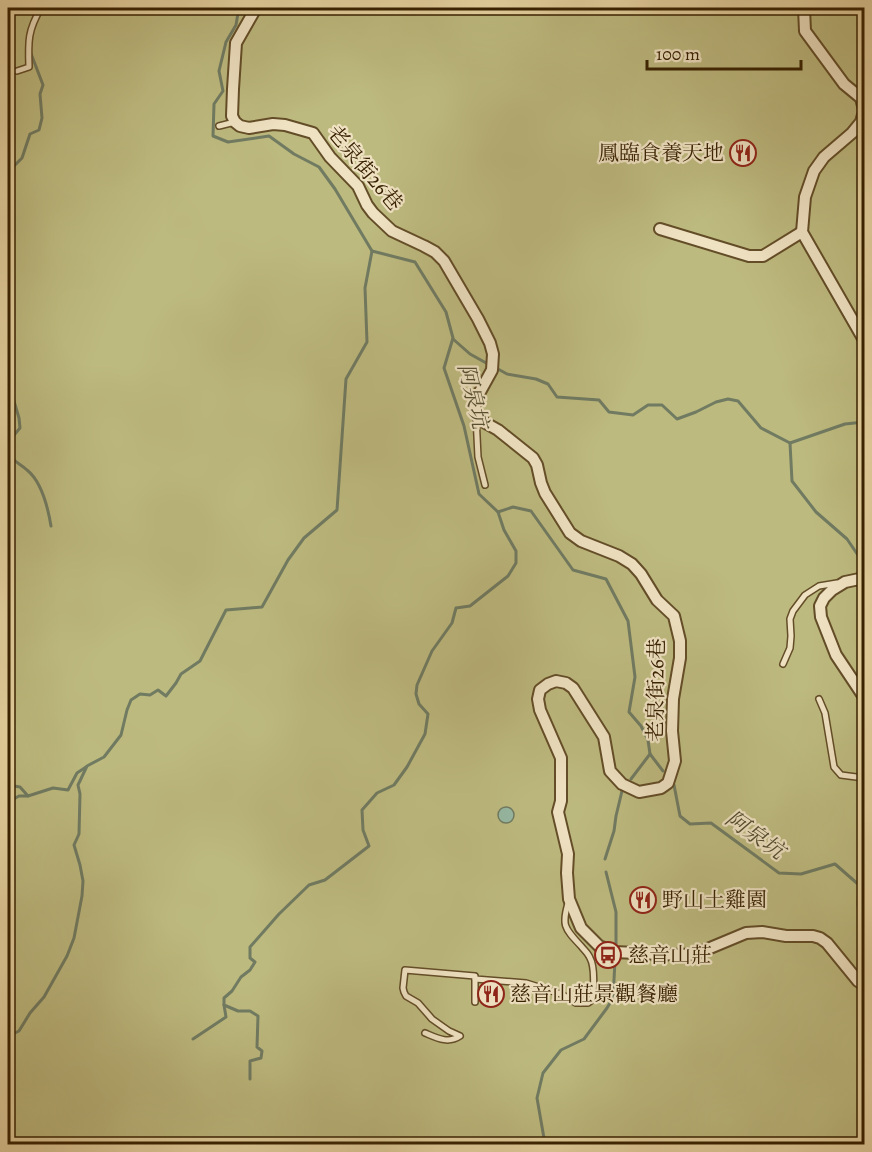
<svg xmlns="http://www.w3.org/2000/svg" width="872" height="1152" viewBox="0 0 872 1152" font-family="Alegreya,'Noto Serif TC',serif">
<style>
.green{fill:#bdba7f;stroke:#7a6d40;stroke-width:1.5}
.water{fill:#96b8a3;stroke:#707b62;stroke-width:1.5}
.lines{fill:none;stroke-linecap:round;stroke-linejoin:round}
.stream{stroke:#707b62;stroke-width:3}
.service-casing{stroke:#634d28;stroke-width:8}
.minor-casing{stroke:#634d28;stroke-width:14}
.service{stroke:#efe2c2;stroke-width:5}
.minor{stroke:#efe2c2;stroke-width:10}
.labels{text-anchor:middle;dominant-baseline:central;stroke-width:4.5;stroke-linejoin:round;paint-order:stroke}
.poi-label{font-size:21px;fill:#372000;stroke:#efe2c2;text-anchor:start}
.street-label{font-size:21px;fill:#372000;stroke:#efe2c2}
.water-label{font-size:22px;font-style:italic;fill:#544e31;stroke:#efe2c2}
</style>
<rect width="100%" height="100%" fill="#e6d3a1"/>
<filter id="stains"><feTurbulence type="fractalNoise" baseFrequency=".00333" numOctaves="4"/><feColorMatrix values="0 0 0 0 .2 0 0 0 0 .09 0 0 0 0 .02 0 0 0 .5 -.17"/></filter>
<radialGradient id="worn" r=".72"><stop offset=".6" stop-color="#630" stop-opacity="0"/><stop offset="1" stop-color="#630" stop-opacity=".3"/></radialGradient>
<rect class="green" x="8" y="8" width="856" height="1136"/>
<circle class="water" cx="506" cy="815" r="8"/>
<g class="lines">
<g class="stream">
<path d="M236 8 238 13 236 25 226 42 219 71 223 91 214 104 213 136 228 142 269 136 294 154 319 167 335 189 372 251 415 262 446 312 453 338 444 368 464 426 479 494 498 512 513 507 531 511 573 570 606 579 628 621 635 677 629 712 641 726 648 740 650 754 663 771"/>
<path d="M8 193 12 168 22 158 30 134 39 130 42 118 40 94 43 85 30 51"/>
<path d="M453 339 470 354 488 364"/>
<path d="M498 369 507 374 536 379 548 384 557 397 599 400 609 412 633 415 648 405H662L677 419 696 412 716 402 728 399 738 401 761 428 790 443 845 424 864 422"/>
<path d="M8 381 19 418 20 428 9 441 8 446"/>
<path d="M790 443 792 481 816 512 847 539 864 564"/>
<path d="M8 449C12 462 18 462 27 470 42 482 48 508 51 526"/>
<path d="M631 779 650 754"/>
<path d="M8 785 20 787 28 796"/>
<path d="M674 785 680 816 690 824 711 823 779 873 801 874 835 864 859 885 858 906 864 915V932"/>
<path d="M8 802 19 796H28L53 788 68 790 77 773 86 767"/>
<path d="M605 859 614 831 616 816 622 791"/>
<path d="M606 872 616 912V945"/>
<path d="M9 1036 19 1031 30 1013 44 997 67 956 74 938 82 896 83 881 80 865 74 845 79 834 80 794 78 785 87 766 104 757 121 735 127 710 131 700 140 694 150 695 158 690 166 696 176 683 181 674 200 661 226 610 262 607 288 560 304 538 337 510 346 379 367 342 365 288 372 251"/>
<path d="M193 1039 226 1017 224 1005"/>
<path d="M250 1079V1061L261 1058 262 1051 257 1047 258 1016 250 1011H238L224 1005V998L232 991 241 977 250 970 255 962 250 958V947L279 914 309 885 325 880 369 846 363 830 362 810 377 793 394 785 407 767 425 734 428 714 419 704 416 694 417 685 432 651 452 623 456 608 470 606 508 576 516 563V551L504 530 498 512"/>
<path d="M545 1144 537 1098 543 1073 561 1050 584 1039 607 1008 613 998 615 961"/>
</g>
<defs>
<g id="service">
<path d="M17 71 29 67C28 41 28 30 41 8"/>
<path d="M219 126 235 122"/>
<path d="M476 416 478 457 485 485"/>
<path d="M783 664 790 648 791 636 790 619 793 611 805 595 819 586 837 583"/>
<path d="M819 699 825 713 834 767 841 775 864 778"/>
<path d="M475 1002V979"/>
<path d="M425 1033C437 1038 448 1044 460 1036L449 1031 432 1019 418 1003 406 996 404 992 403 988 405 970 475 976V979L526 983 561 994 576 1003H588L592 1000C594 990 595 967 590 958 588 953 584 950 581 946 564 928 561 925 569 900"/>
</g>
<g id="minor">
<path d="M256 8 236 43 233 89 232 116 235 122 240 126 249 128 273 124 285 125 313 133 330 157 358 186 367 205 373 213 392 231 424 246 435 252 444 261 478 319 490 343 493 354 492 370 476 399 475 407 476 414 482 421 498 430 533 458 537 465 541 483 545 493 570 533 581 541 619 556 632 564 641 574 657 600 674 616 680 641V658L673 699 672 731 675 761 668 783 661 788 639 792 622 784 610 771 604 737 573 688 566 683 556 681 548 684 540 690 538 699 540 710 561 758V801L558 812 568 854 567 873 569 899 581 928 599 946 614 952 683 955 698 953 746 933 762 932 786 936H813L820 938 827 943 858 981 864 985"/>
<path d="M804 8 805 31 844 84 861 98 864 110"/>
<path d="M864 111 861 122 852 133 824 157 814 171 805 197 802 232 864 340"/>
<path d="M660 229 749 256H763L802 232"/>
<path d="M864 578 845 582 832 590 824 598 820 606 821 617 836 655 864 697"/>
</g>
</defs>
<use href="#service" class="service-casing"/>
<use href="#minor" class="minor-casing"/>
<use href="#service" class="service"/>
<use href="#minor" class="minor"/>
</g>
<defs>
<symbol id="restaurant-ring" viewBox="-11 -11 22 22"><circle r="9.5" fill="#efe2c2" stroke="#8f2418" stroke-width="1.5"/><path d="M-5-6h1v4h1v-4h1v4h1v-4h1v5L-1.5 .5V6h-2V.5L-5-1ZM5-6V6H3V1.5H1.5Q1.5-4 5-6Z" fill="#8f2418"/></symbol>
<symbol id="bus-ring" viewBox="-11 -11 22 22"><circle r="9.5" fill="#efe2c2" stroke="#8f2418" stroke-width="1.5"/><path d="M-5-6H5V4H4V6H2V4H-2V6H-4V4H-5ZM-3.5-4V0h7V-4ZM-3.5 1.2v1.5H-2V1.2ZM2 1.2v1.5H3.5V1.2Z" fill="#8f2418"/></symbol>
</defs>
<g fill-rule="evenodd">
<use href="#restaurant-ring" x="728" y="138" width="30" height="30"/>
<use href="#restaurant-ring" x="628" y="885" width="30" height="30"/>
<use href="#bus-ring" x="593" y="940" width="30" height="30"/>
<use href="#restaurant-ring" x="476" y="979" width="30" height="30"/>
</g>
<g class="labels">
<g class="poi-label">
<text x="724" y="153" text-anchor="end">鳳臨食養天地</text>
<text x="662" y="900">野山土雞園</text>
<text x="628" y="955">慈音山莊</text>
<text x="510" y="994">慈音山莊景觀餐廳</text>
</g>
<g class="street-label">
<text transform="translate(365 168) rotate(50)">老泉街26巷</text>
<text transform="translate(656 690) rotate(-89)">老泉街26巷</text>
</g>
<g class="water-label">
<text transform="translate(473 396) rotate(76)">阿泉坑</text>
<text transform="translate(755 835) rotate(35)">阿泉坑</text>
</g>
</g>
<rect width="872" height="1152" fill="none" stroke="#e6d3a1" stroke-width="30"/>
<rect x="9" y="9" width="854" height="1134" fill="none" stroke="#372000" stroke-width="3"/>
<rect x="15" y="15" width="842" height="1122" fill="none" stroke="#372000" stroke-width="1.5"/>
<path d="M647 60v9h154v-9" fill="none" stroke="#372000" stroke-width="3"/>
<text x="656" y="60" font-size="18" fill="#372000" stroke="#efe2c2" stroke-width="4.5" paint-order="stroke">100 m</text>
<rect width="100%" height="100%" filter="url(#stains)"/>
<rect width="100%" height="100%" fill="url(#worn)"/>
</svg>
